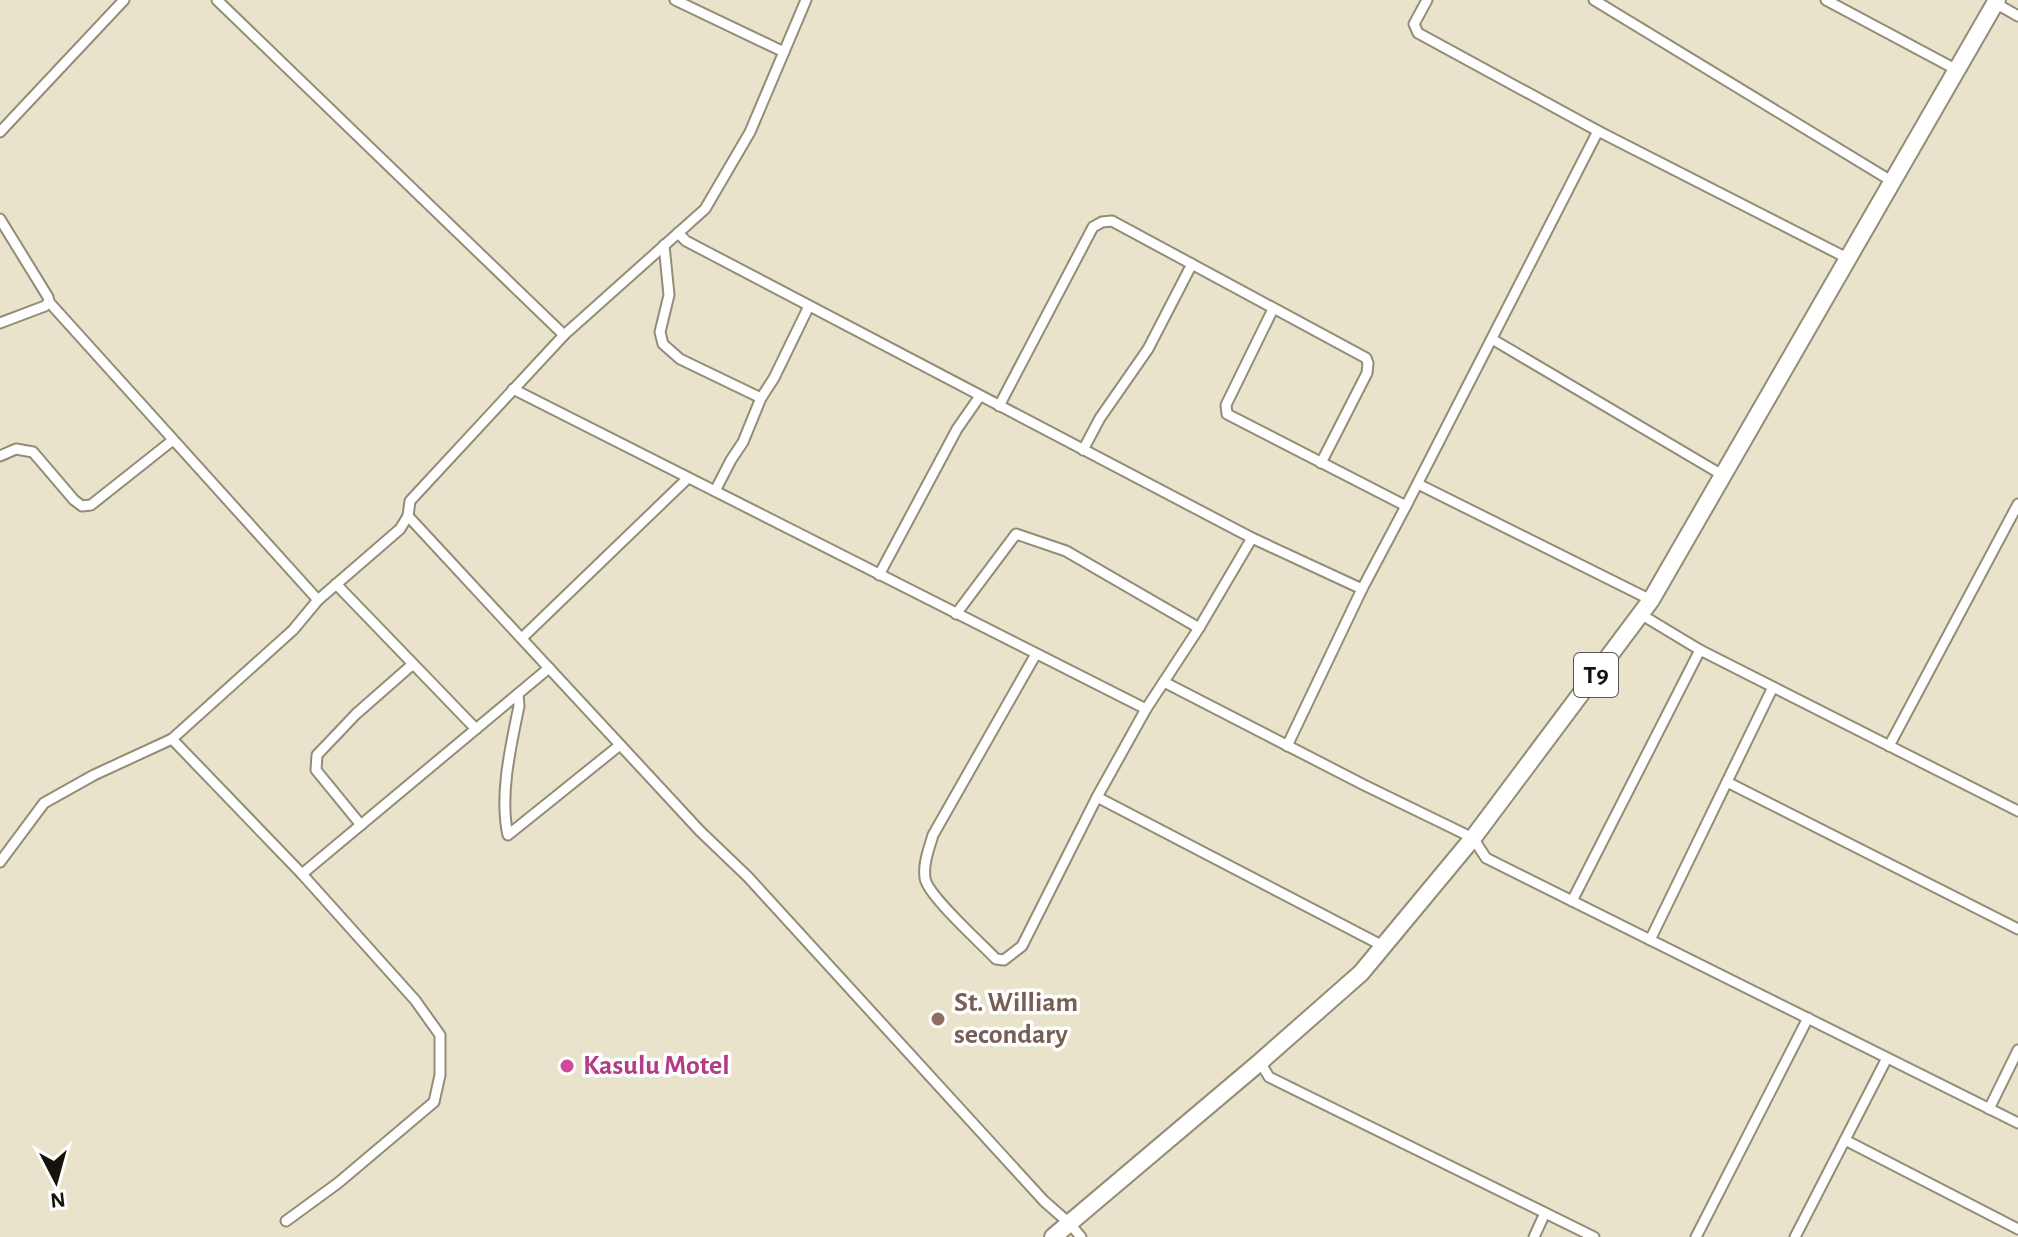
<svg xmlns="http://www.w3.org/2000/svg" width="2018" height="1237" viewBox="0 0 2018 1237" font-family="'Alegreya Sans',sans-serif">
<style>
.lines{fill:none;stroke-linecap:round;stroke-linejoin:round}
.minor-casing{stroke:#938d78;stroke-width:13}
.trunk-casing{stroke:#938d78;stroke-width:20}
.minor{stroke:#fff;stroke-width:9}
.trunk{stroke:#fff;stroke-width:16}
.education-dot{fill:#8d6e63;stroke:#fff;stroke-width:3}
.hotel-dot{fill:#d1479c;stroke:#fff;stroke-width:3}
.labels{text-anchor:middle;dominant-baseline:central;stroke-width:7;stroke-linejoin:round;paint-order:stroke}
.shield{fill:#fff;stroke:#5b5a54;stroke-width:2}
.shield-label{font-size:26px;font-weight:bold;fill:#15130b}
.education-label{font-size:28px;font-weight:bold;fill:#785e54;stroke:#fff;text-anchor:start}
.hotel-label{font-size:28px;font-weight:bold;fill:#b23c85;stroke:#fff;text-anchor:start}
</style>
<rect width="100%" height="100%" fill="#e9e3cc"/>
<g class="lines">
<defs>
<g id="minor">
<path d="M217 0 564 335"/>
<path d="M675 0 784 52"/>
<path d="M806 0 750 132 705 209 564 335 410 501 408 516 700 831 748 877 1044 1201 1069 1223 1081 1237"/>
<path d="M1427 0 1414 24 1418 33 1598 131 1849 259"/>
<path d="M1594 0 1893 182"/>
<path d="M1826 0 1957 70"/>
<path d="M1995 3 2018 16"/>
<path d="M0 132 124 0"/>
<path d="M0 219 48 297 49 302 45 306 0 323"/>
<path d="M678 233 686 241 1252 538 1362 589"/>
<path d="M664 245 669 295 660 332 663 344 680 359 761 398"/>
<path d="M49 302 318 600"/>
<path d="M1273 309 1226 405 1227 414 1406 506"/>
<path d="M1492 339 1724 476"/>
<path d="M513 389 1146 709"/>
<path d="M999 406 1093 227 1102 222 1112 221 1366 358 1368 363 1367 373 1321 463"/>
<path d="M1083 450 1100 418 1148 349 1192 264"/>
<path d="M0 456 16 449 33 452 74 500 82 506 91 505 173 440"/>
<path d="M1418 484 1651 600"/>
<path d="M715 491 731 460 743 442 761 398 774 378 809 306"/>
<path d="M879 575 957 429 980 396"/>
<path d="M336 584 476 729"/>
<path d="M956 614 1016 534 1066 551 1199 628"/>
<path d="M1642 615 1700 650 2018 811"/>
<path d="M522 638 688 478"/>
<path d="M1036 654 933 835C929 849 923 863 925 878 927 895 982 944 996 959L1004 960 1022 946 1097 797 1146 709 1199 628 1252 538"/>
<path d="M1164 682 1364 785 1473 838 1486 858 2018 1123"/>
<path d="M518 694 519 706C511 745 499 796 508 835L620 745"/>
<path d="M172 739 302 874 415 1000 440 1035V1075L434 1102 338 1183 286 1221"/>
<path d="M1287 746 1362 589 1406 506 1598 131"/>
<path d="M1889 746 2018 504"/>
<path d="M1727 782 2018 929"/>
<path d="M1097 797 1383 946"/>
<path d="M361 825 316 770 317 755 356 714 413 664"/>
<path d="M0 862 44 803 94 775 172 739 293 630 318 600 400 529 408 516"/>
<path d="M302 874 549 668"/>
<path d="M1572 901 1700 650"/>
<path d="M1650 940 1773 687"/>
<path d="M1260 1062 1269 1077 1594 1237"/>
<path d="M1989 1109 2018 1050"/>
<path d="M1845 1140 2018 1229"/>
<path d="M1534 1237 1545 1213"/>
<path d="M1696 1237 1808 1018"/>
<path d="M1795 1237 1887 1058"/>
</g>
<path id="trunk" d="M1053 1237 1260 1062 1361 973 1473 838 1651 600 1997 0"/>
</defs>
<use href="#minor" class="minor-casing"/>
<use href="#trunk" class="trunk-casing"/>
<use href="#minor" class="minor"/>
<use href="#trunk" class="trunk"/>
</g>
<circle class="education-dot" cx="938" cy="1019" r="8"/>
<circle class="hotel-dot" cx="567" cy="1066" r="8"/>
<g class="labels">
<rect class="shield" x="1574" y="653" width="44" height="44" rx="6"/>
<g class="shield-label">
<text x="1596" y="675">T9</text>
</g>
<g class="education-label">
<text x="954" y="1003">St. William<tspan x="954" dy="32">secondary</tspan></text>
</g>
<g class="hotel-label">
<text x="583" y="1066">Kasulu Motel</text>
</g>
</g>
<g transform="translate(56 1181) rotate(174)" stroke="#ffffff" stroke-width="6" paint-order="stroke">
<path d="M0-6L14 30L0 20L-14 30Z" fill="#15130b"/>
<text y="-12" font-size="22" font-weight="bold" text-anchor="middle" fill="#15130b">N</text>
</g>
</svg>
